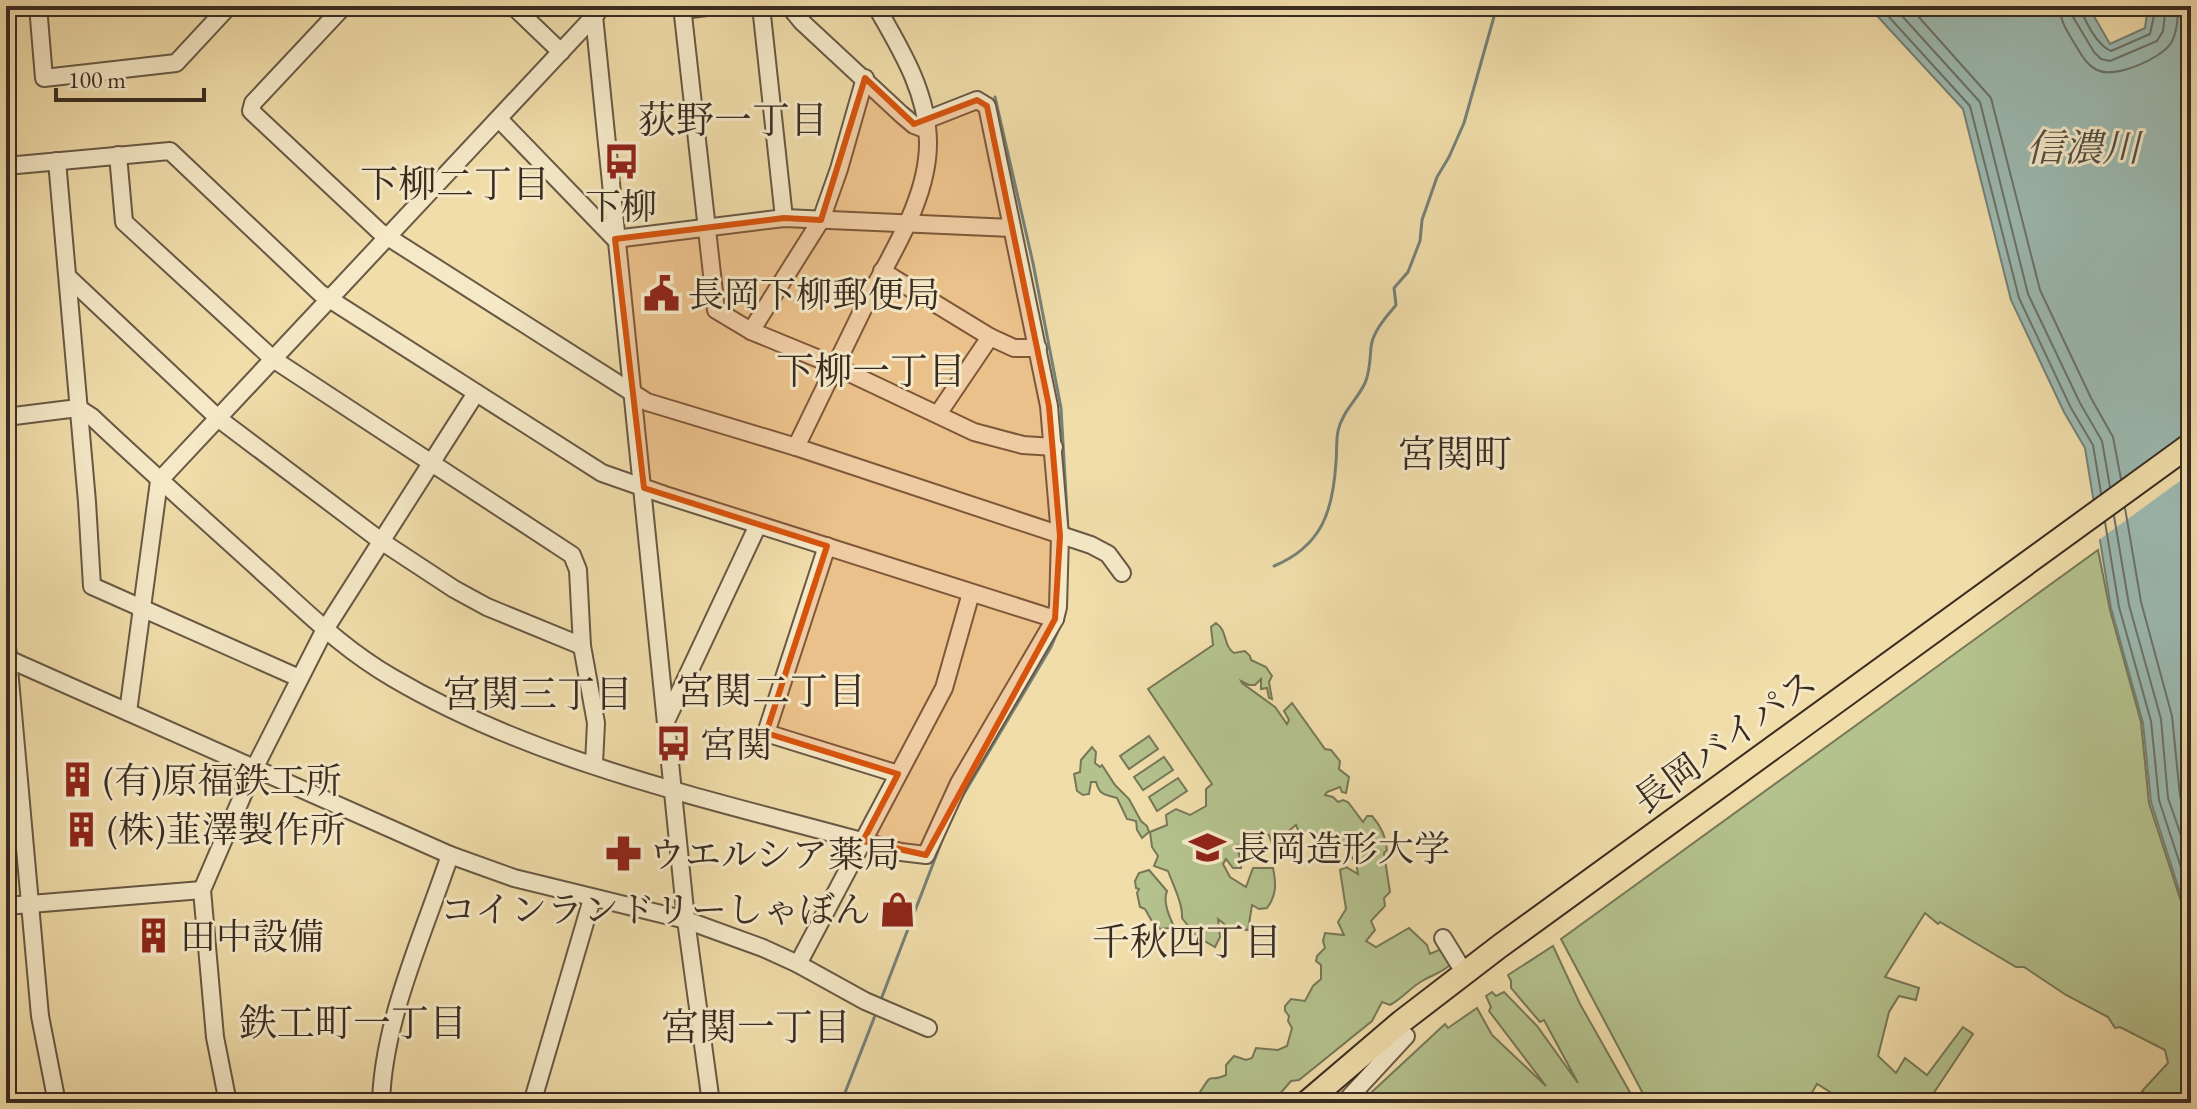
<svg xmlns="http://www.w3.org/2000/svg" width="2197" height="1109" viewBox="0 0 2197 1109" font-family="'EB Garamond','Noto Serif JP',serif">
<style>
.green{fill:#b4c28d;stroke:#777758;stroke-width:2}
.water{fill:#9cbab1;stroke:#758178;stroke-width:2}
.pier{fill:#f0ddaa}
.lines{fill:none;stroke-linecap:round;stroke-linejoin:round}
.shore{stroke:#6b736a;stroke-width:2}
.stream{stroke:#758178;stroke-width:3}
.minor-casing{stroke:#685844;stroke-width:20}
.highway-casing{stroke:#3a2c22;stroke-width:26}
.minor{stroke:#f5e9c8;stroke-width:16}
.highway{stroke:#f0ddaa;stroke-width:22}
.marked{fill:#d7540e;fill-opacity:0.2;stroke:#d7540e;stroke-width:6;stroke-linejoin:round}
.labels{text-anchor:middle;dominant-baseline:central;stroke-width:6;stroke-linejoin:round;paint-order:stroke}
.poi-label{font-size:36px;fill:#3a2c22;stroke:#f5e9c8;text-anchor:start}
.street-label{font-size:36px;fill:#3a2c22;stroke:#f5e9c8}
.neighbourhood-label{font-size:38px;fill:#3a2c22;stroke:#f5e9c8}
.water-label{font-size:38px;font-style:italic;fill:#525046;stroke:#f5e9c8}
</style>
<rect width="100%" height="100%" fill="#f0ddaa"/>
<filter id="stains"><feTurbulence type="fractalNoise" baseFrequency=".0025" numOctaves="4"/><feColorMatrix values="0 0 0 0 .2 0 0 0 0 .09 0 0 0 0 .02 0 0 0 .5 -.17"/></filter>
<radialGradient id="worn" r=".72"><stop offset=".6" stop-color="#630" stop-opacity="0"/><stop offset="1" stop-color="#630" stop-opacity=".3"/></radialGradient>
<g class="green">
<path d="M2098 550 2110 610 2141 722 2149 803 2191 932V1103H2158L2142 1091 2168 1063 2165 1050 2120 1027 2115 1028 2108 1017 2066 995 2024 967H2016L1940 922 1938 924 1925 913 1885 977 1919 988 1916 1000 1899 996 1889 1012 1878 1056 1896 1073 1905 1058 1927 1075 1963 1027 1973 1034 1927 1103H1848L1817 1084 1806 1103H1648L1561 939Z"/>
<path d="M1216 623C1228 631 1223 646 1234 653L1245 651 1250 656 1251 660 1266 667 1272 676 1269 682 1272 699 1269 698 1267 688 1261 689V679L1255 685H1249L1241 681 1242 683 1275 707 1287 724 1289 720 1284 711 1292 703 1325 749 1331 750 1340 761 1339 769 1349 777 1346 793 1342 792 1340 787 1327 792 1325 795 1333 797 1338 802 1343 800 1348 802 1363 822 1367 816H1372C1381 826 1386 837 1387 850L1384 853 1390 892 1384 898 1385 906 1371 921 1375 930 1366 941 1376 947 1409 928 1427 945 1430 954 1441 949 1450 965C1441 973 1432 975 1422 981 1410 988 1403 998 1390 1005L1382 1002 1372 1021 1299 1080 1291 1081 1272 1103H1204L1200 1092C1215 1069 1205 1084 1226 1075V1065L1234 1056 1246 1060 1252 1058 1256 1048 1278 1050 1287 1046 1292 1028 1288 1021 1289 1016 1285 1011V1006L1291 999 1305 1001 1313 986 1321 979V965L1316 961 1317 956 1325 948 1323 941 1325 933 1344 935 1338 922 1346 909 1340 870 1346 867 1358 874 1356 863 1343 845H1334L1327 836H1319L1298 830 1296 825 1285 834 1284 841 1278 845 1272 844 1269 835 1261 832 1254 835V846L1249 851H1243L1238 846 1241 868H1233L1226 859 1223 864 1230 877 1246 887 1253 868H1273C1276 883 1277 895 1267 908L1259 909 1252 905 1248 930 1228 927 1218 919 1220 937 1215 947 1196 936 1182 918C1183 904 1173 885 1168 871L1154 866 1158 856 1152 847 1150 832 1167 825 1166 815 1176 809 1190 815 1206 806V789L1212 784 1148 689 1213 645 1211 627Z"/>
<path d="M1149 736 1158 749 1129 769 1120 756Z"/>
<path d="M1092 747 1096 752 1095 763 1100 767 1102 765 1115 785 1129 799 1141 821 1147 826 1149 832 1142 838 1137 830 1136 821 1127 819 1117 798C1104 794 1100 796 1096 782H1091L1089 794 1083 795 1077 791 1074 774 1080 772 1081 760Z"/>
<path d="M1164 757 1173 770 1143 790 1134 777Z"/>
<path d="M1178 778 1187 791 1157 811 1149 797Z"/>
<path d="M1149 870 1167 891C1162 903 1171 920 1176 931L1174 935 1169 928 1160 929 1153 923 1145 909 1140 907 1137 893 1139 889 1136 888 1135 881 1139 873Z"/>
<path d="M1553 946 1580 1004 1636 1103H1360L1445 1024 1448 1028 1477 1008 1492 1035 1546 1086 1489 1011 1491 1007 1486 996 1492 992 1496 996 1504 992 1537 1026 1578 1083 1544 1020 1540 1022 1511 988V981L1508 975Z"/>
</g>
<path class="water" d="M1868 6H2088L2110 44 2145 28 2148 6H2191V927L2151 802 2143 723 2111 608 2085 448 2064 412 2011 300 1963 109Z"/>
<path class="pier" d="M2191 432V473L2096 542 2090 505Z"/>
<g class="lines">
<g class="shore">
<path d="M1879 6 1970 106 2019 298 2071 408 2093 445 2101 493"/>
<path d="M1893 6 1980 102 2028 294 2080 403 2102 441 2110 487"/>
<path d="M1909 6 1991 98 2040 290 2091 398 2113 437 2121 479"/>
<path d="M2059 6C2060 20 2066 29 2073 41 2080 52 2085 64 2097 70 2114 79 2161 59 2171 43 2177 33 2178 18 2178 6"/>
<path d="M2071 6 2073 17 2094 52 2101 59 2110 61 2157 41 2163 31 2166 6"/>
<path d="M2081 6C2083 20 2098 46 2111 51L2150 34 2156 6"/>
<path d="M2125 508 2141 602 2172 716 2180 796 2191 827"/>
<path d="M2114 516 2129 605 2161 719 2168 798 2191 864"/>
<path d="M2105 522 2119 607 2151 721 2159 800 2191 898"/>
</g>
<g class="stream">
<path d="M995 97 1033 263 1061 408 1068 530"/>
<path d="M1274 566C1322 546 1333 511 1336 462 1337 452 1336 441 1338 431 1342 412 1357 400 1365 383 1370 372 1370 359 1371 347 1373 331 1386 317 1396 305L1394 288 1408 272 1420 241 1422 220 1437 177 1449 157 1464 123 1497 6"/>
<path d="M959 802 1051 647 1062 621"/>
<path d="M880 1002 946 830"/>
<path d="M841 1103 876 1013"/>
</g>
<defs>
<g id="minor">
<path d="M38 6 44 78 176 63 229 6"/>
<path d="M344 6 253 103 251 111 380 232 647 402 796 447 1091 545 1108 554 1122 573"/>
<path d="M513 6 561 52"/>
<path d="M593 6 686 920 711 1103"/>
<path d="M682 6 716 310 751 331 824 361 974 432 1023 445 1054 447"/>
<path d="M761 6 784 218"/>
<path d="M789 6 802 22 901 114 914 125 927 130"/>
<path d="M683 10 714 6"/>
<path d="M499 119 615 239 784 218 1012 228"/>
<path d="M118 155 124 222 273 359 572 555 578 570 582 646 596 723 594 764"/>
<path d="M57 161 87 502 92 586 299 678"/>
<path d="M6 166 170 151 320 293 602 473 665 495 1055 619"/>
<path d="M882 271 990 337 1014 348H1038"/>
<path d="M68 277 219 419 381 541 454 589 487 607 582 646"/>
<path d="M751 331 821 220 839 169 865 78"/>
<path d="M938 414 990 337"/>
<path d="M6 417 78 408 92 417C148 470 205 520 262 572 307 612 340 647 393 678 546 768 732 804 901 852L926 855 959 783 1055 619 1058 607 1060 536 1049 406 987 106 977 100 926 120"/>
<path d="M796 447C819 400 842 352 865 305 890 255 929 199 928 141 927 91 900 48 876 6"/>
<path d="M827 546 766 733 898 774"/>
<path d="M6 635 40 1016 57 1103"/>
<path d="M6 658 450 855 514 878 686 920 763 948 798 964 944 688 971 593"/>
<path d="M128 712 159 481 597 13"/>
<path d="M667 719 758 525"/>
<path d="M6 906 202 890"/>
<path d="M1443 938 1459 964"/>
<path d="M798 964 865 1001 928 1028"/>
<path d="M228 1103 215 1037 202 890 254 769 324 631 476 393"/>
<path d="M381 1103C383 1020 424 933 450 855"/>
<path d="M532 1103 592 899"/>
<path d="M1344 1103 1406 1036"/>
</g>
<path id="highway" d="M1306 1103 1401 1022 1500 946 2191 444"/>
</defs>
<use href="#minor" class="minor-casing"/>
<use href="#highway" class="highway-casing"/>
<use href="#minor" class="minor"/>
<use href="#highway" class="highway"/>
</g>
<path class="marked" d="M865 78 914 124 977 100 987 106 1049 406 1060 536 1055 619 926 855 863 841 898 774 766 733 827 546 644 488 615 239 784 218 821 220Z"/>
<defs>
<symbol id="bus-bare" viewBox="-9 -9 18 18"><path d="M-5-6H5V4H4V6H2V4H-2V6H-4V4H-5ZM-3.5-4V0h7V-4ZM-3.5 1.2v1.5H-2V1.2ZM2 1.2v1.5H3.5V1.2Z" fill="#8f2418" stroke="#f5e9c8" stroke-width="2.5" paint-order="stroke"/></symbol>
<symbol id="civic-bare" viewBox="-9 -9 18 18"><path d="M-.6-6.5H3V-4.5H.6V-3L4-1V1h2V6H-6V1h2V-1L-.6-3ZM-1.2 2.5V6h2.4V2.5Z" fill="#8f2418" stroke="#f5e9c8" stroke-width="2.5" paint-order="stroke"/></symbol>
<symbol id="building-bare" viewBox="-9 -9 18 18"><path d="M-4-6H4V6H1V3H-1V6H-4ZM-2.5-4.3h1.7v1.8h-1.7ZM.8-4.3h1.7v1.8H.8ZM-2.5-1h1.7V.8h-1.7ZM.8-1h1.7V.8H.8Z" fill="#8f2418" stroke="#f5e9c8" stroke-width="2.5" paint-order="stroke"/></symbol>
<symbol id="university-bare" viewBox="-9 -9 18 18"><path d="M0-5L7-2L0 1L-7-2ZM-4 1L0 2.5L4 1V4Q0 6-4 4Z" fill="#8f2418" stroke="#f5e9c8" stroke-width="2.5" paint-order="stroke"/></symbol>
<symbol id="pharmacy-bare" viewBox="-9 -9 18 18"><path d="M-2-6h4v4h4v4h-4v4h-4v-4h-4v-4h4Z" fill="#8f2418" stroke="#f5e9c8" stroke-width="2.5" paint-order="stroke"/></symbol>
<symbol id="shop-bare" viewBox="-9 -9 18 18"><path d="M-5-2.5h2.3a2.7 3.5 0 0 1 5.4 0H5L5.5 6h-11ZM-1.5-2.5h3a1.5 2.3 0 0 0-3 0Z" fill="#8f2418" stroke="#f5e9c8" stroke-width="2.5" paint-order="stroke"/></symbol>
</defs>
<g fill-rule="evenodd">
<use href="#bus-bare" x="596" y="136" width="51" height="51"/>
<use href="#civic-bare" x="636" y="268" width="51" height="51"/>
<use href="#bus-bare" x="648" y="718" width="51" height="51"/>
<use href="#building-bare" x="52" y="754" width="51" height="51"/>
<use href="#building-bare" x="56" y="804" width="51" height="51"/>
<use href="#university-bare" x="1182" y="822" width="51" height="51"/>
<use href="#pharmacy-bare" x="598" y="828" width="51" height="51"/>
<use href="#shop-bare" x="872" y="884" width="51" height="51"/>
<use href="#building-bare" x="128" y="910" width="51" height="51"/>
</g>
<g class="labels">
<g class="poi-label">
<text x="621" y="206" text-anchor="middle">下柳</text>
<text x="688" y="294">長岡下柳郵便局</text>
<text x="700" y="744">宮関</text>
<text x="103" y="780">(有)原福鉄工所</text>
<text x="107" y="829">(株)韮澤製作所</text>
<text x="1234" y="848">長岡造形大学</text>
<text x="649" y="854">ウエルシア薬局</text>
<text x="871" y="909" text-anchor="end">コインランドリーしゃぼん</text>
<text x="180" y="936">田中設備</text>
</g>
<g class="street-label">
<text transform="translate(1725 741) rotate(-36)">長岡バイパス</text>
</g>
<g class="neighbourhood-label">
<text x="733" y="119">荻野一丁目</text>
<text x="455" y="183">下柳二丁目</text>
<text x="871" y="370">下柳一丁目</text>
<text x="1455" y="453">宮関町</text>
<text x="771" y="690">宮関二丁目</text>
<text x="538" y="693">宮関三丁目</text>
<text x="1187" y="941">千秋四丁目</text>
<text x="353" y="1022">鉄工町一丁目</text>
<text x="756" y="1026">宮関一丁目</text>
</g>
<g class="water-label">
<text x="2083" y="147">信濃川</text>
</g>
</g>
<rect width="2197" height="1109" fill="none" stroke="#f0ddaa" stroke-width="32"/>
<rect x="8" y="8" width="2181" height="1093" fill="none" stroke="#3a2c22" stroke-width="4"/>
<rect x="16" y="16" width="2165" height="1077" fill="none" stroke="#3a2c22" stroke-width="2"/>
<path d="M56 88v12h148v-12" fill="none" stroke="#3a2c22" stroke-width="4"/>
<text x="68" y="88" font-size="24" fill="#3a2c22" stroke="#f5e9c8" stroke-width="6" paint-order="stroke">100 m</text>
<rect width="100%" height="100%" filter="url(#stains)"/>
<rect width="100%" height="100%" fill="url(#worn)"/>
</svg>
